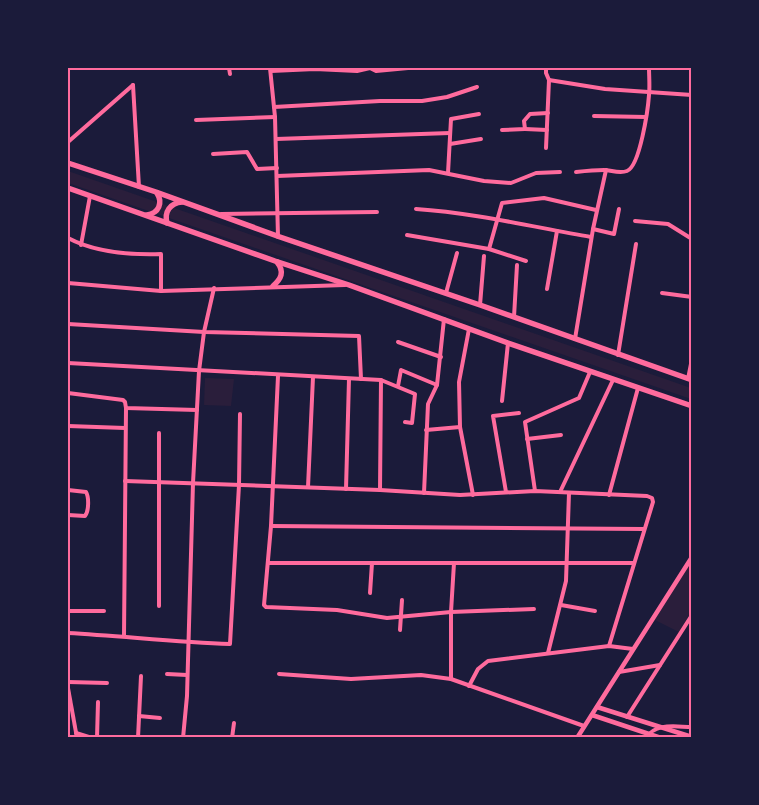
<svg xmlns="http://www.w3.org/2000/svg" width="759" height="805" viewBox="0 0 759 805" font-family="'Open Sans',sans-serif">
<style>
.green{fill:#2a1e3b}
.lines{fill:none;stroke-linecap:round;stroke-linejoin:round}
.minor{stroke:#ff6b9d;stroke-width:4}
.tertiary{stroke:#ff6b9d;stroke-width:4.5}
.primary{stroke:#ff6b9d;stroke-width:5.5}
.neatline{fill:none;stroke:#ff6b9d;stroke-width:2}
</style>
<rect width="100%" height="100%" fill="#1b1b3a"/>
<g class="green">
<path d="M68 171 691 388V399L68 183Z"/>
<path d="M205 378 234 379 231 406 204 405Z"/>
<path d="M691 557V612L679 632 653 619Z"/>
</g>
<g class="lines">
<g class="minor">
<path d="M229 68 230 74"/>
<path d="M270 68 275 117 278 237"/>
<path d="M271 71 315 69 357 71 370 68 376 71 408 68"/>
<path d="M549 80 605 89 692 95"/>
<path d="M133 85 139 187"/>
<path d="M274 107 380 101H422L447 97 477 87"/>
<path d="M594 116 646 117"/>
<path d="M196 120 275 117"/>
<path d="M525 129 547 130"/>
<path d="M502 130 525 129 524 121 530 114 548 113"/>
<path d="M276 139 450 133"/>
<path d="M68 142 133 85"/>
<path d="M450 144 481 139"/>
<path d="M546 148 549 80 546 73V68"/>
<path d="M213 154 247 152 257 169 277 168"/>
<path d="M576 172C585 171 595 170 604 170 611 170 619 174 627 171 640 166 648 109 649 95 650 86 649 76 649 68"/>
<path d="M448 173 451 119 479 114"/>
<path d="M277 176 429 170 484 181 511 183 536 173 560 172"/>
<path d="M416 209C475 213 533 227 591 237"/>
<path d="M221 214 377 212"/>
<path d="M635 221 668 224 692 239"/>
<path d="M593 229 614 234 619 209"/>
<path d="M407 235 489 249 526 261"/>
<path d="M68 238C96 253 130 255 161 254V291"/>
<path d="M81 245 90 196"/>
<path d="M489 249 502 203 544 198 596 210"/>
<path d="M68 283 161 291 345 285"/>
<path d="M547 289 557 231"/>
<path d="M446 293 457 253"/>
<path d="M662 293 692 297"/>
<path d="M480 305 484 256"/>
<path d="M514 317 517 265"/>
<path d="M68 324 204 332 359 336 361 379"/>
<path d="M469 329 459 382 460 427 473 495"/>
<path d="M575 339 593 229 606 170"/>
<path d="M398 342 441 357"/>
<path d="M618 355 636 244"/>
<path d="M68 363 381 380 415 394 412 423 405 422"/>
<path d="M278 376 271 526 264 605 266 607 337 610 387 618 451 612 534 609"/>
<path d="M688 379 692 359"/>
<path d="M398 386 401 370 437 385"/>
<path d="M68 393 123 400 125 402 126 408 197 410"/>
<path d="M502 401 508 343"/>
<path d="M68 426 125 428"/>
<path d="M426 430 460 427"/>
<path d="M527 439 561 435"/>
<path d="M125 481 380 490 460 495 535 491 647 496 652 498 653 502 609 646"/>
<path d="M308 487 313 377"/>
<path d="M346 489 349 379"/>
<path d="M68 490 86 492C89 497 89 511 85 516L68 515"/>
<path d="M380 490 381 380"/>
<path d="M535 491 525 422 579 398 590 372"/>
<path d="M506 492 493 416 519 413"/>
<path d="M560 492 613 380"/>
<path d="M424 493 428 404 437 385 444 319"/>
<path d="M609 495 638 388"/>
<path d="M271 526 644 529"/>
<path d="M268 563H634"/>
<path d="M370 593 372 563"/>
<path d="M561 605 595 611"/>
<path d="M159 606V433"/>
<path d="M68 611H104"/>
<path d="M400 630 402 600"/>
<path d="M68 633C122 636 176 642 230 644L239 485 240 414"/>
<path d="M124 636 126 408"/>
<path d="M548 653 566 581 569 493"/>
<path d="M619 672 660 665"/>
<path d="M167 674 187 675"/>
<path d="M279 674 351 679 421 675 451 679 584 726"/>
<path d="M451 679V612L454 563"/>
<path d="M68 682 107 683"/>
<path d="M469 686 478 669 488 661 609 646 633 649"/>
<path d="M68 688 77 738"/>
<path d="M139 716 160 718"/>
<path d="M627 717 692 615"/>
<path d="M76 733 92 738"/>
<path d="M97 738 98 702"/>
<path d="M138 738 141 676"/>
<path d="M183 738 187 696 193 483 199 371 204 332 214 288"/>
<path d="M232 738 234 723"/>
<path d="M646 738C656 722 676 727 692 727"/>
</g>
<g class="tertiary">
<path d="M597 707 692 737"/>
<path d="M592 715 661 738"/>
<path d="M577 738 692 557"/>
</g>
<g class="primary">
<path d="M68 163 156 192 280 237 480 305 692 380"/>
<path d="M68 188 275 261 349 285 508 343 692 406"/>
<path d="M147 215C159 213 163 203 157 193"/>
<path d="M167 223C164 212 170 203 182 202"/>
<path d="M273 286C281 279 285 272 277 262"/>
</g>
</g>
<rect width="759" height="805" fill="none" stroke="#1b1b3a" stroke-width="138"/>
<rect x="69" y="69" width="621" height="667" class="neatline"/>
</svg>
